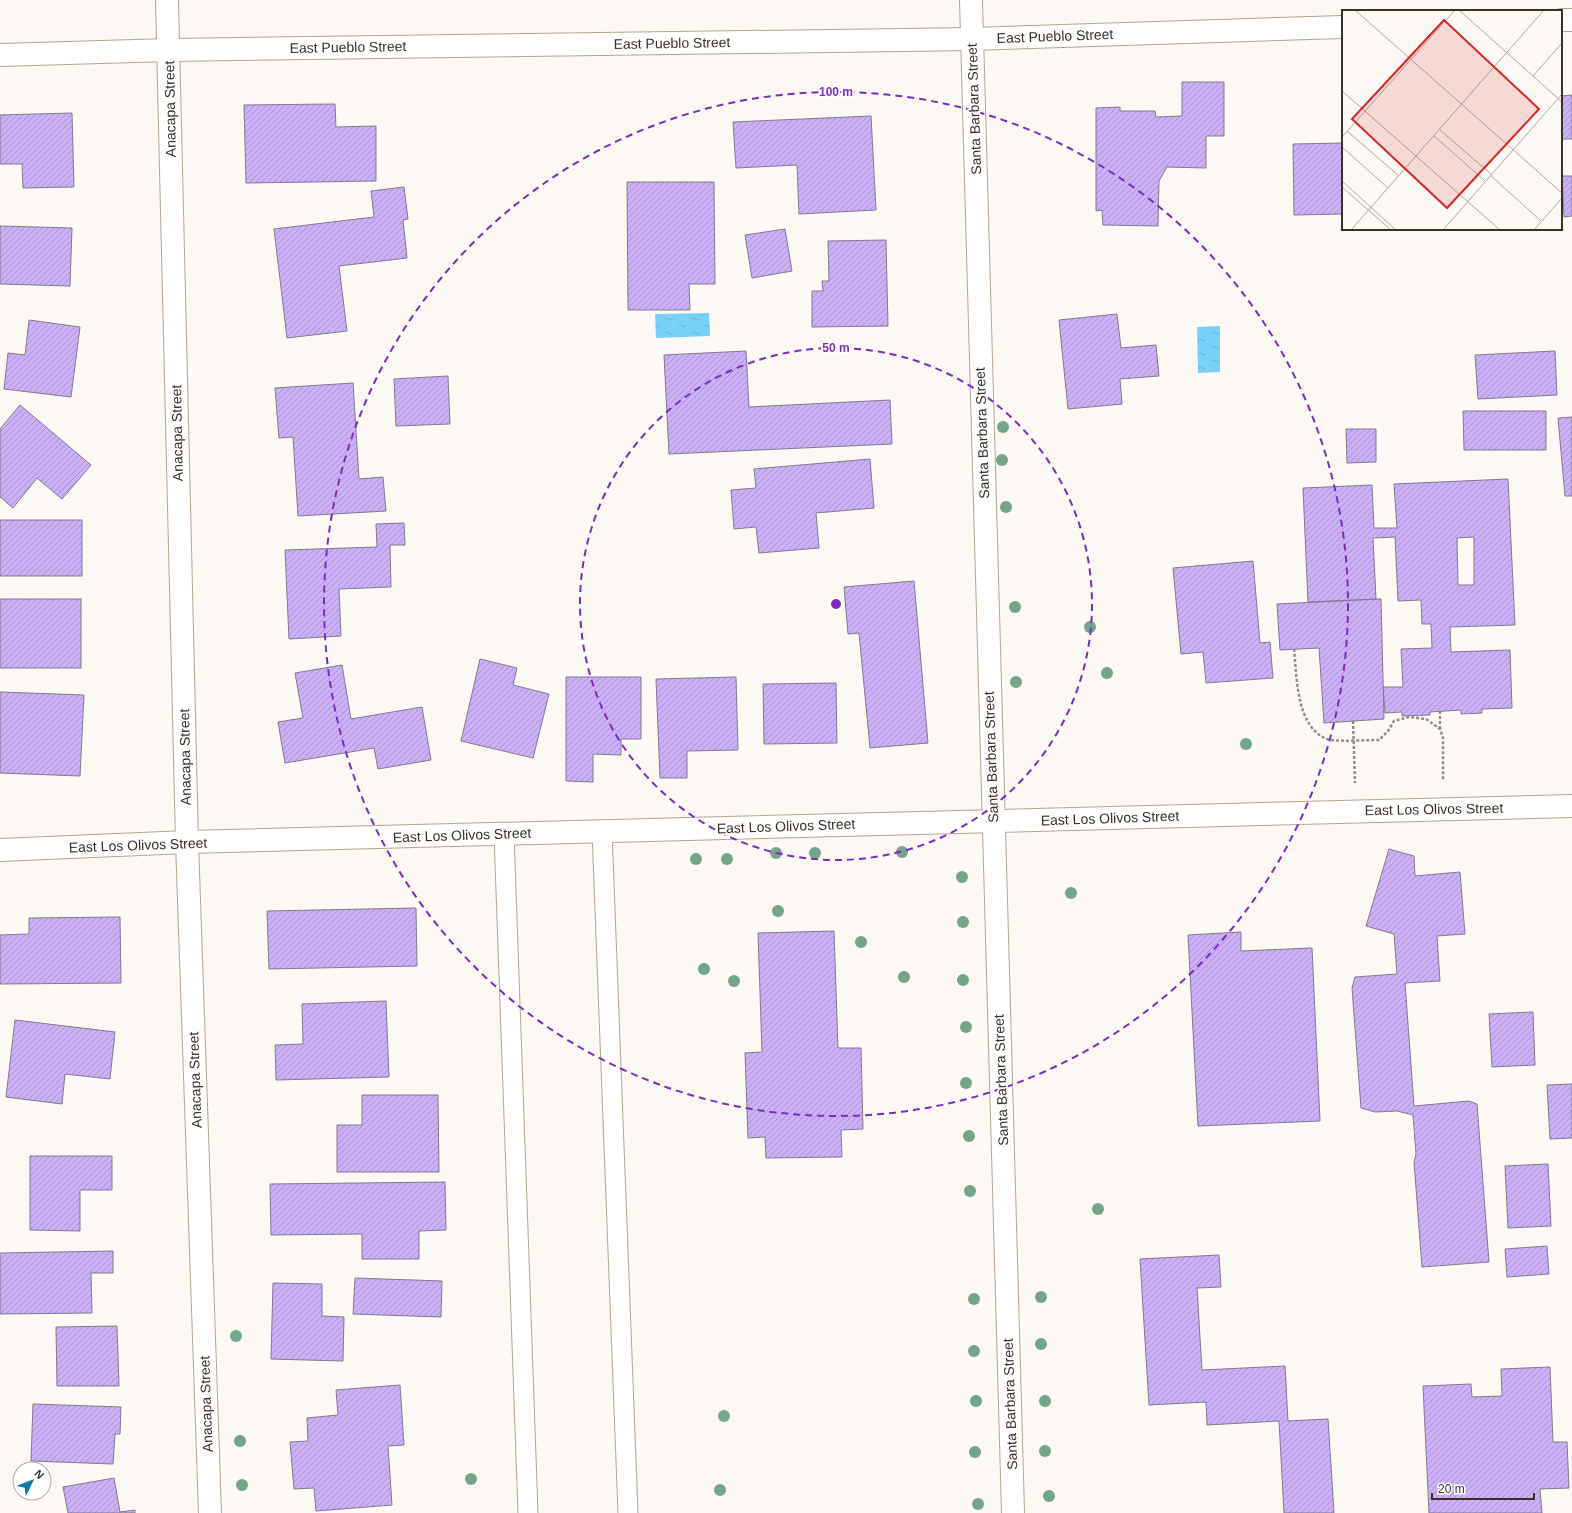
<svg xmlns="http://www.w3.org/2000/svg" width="1572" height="1513" viewBox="0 0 1572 1513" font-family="Arial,sans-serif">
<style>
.water{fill:url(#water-ripples)}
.building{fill:url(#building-hatch);stroke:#81798f;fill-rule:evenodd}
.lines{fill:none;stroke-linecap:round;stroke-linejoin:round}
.service-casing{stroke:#b6a490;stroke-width:21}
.minor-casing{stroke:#b6a490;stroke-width:24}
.tertiary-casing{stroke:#b6a490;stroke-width:24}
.path{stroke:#938d86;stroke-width:2.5;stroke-dasharray:3 2;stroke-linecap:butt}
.service{stroke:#fff;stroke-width:19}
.minor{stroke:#fff;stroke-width:22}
.tertiary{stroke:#fff;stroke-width:22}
.tree{fill:#74a489}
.ring{fill:none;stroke:#7b2cbf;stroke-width:2;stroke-dasharray:7 5}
.labels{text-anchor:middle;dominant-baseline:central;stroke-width:3.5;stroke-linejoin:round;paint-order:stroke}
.street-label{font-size:14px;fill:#383128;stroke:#fff}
.inset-road{fill:none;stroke:#aea8a2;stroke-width:1}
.view{fill:#d62828;fill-opacity:0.15;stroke:#d62828;stroke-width:2}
.inset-edge{fill:none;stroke:#383128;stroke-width:2}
.centre{fill:#7b2cbf;stroke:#fff;stroke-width:2}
.ring-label{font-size:12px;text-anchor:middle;font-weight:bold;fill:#7b2cbf;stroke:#fff;stroke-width:3.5;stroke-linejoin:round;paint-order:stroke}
</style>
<defs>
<pattern id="water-ripples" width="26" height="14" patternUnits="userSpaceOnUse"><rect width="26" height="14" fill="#79d1f8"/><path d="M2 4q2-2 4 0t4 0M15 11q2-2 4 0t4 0" fill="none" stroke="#69b4d5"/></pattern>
<pattern id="building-hatch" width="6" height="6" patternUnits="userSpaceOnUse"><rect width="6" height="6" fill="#ccb1f8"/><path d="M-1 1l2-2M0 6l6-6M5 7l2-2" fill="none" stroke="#a791c9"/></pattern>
</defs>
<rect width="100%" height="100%" fill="#fcf8f4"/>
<g class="water">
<path d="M709 313 710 336 656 338 655 314Z"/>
<path d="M1220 326V372L1198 373 1197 327Z"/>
</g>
<g class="building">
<path d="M1182 82H1224V136H1206V168L1167 167 1159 181 1158 226 1103 225 1102 210 1096 211V108L1120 107V111H1155L1156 117 1182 116Z"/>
<path d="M1572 95V139H1561V96Z"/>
<path d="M335 104 336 127 376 126V181L246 183 244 105Z"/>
<path d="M72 113 74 187 23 188 22 164H0V115Z"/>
<path d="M871 116 876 210 799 214 797 165 736 168 733 122Z"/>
<path d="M1343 143V214L1294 215 1293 144Z"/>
<path d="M1562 176H1572V216L1564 217Z"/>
<path d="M627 182H714L715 284H689L690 310H628Z"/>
<path d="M404 187 408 219 403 220 407 258 339 266 347 331 287 338 274 229 374 217 371 191Z"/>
<path d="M0 226 72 228 70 286 0 284Z"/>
<path d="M785 229 792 271 752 278 745 235Z"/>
<path d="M886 240 888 326 812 327V291H823L822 281H829L828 241Z"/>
<path d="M1117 314 1121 348 1156 345 1159 376 1120 379 1122 404 1068 409 1059 320Z"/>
<path d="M29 320 80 327 71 397 4 389 8 353 25 355Z"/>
<path d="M746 351 749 407 890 400 892 444 669 454 664 355Z"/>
<path d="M1555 351 1557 395 1478 399 1475 355Z"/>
<path d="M448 376 450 424 396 426 394 379Z"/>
<path d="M353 383 359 479 383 477 386 511 298 516 293 437 279 438 275 388Z"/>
<path d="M20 405 91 465 62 499 37 478 13 508 0 497V429Z"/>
<path d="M1463 411H1546V450H1464Z"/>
<path d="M1572 417V496H1565L1558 418Z"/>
<path d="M1346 429H1376V462L1347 463Z"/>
<path d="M870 459 874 508 816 513 819 548 759 553 756 527 734 529 731 490 756 488 754 469Z"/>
<path d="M1508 479 1515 625 1450 627 1451 652 1510 650 1512 708 1482 709V713L1461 714V710L1430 712V715L1402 716V712L1385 713 1383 687H1403L1401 649 1432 648 1431 624H1422L1421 600 1398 601 1395 537 1373 538 1376 599 1308 602 1303 488 1372 485 1374 528H1397L1394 484ZM1474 537V585H1458L1457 538Z"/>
<rect x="0" y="520" width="82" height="56"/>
<path d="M404 523 405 545H390L391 587 339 589 341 636 289 639 285 550 377 547 376 524Z"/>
<path d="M1253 561 1260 643 1270 642 1273 678 1206 683 1203 652 1181 654 1173 568Z"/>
<path d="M914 581 928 743 870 748 859 633 848 634 844 587Z"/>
<rect x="0" y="599" width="81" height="69"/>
<path d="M1381 599 1384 719 1324 723 1319 648 1280 650 1277 604Z"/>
<path d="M480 659 517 668 513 685 549 694 533 758 461 741Z"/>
<path d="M342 665 351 719 422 707 431 760 378 769 374 748 285 763 278 722 303 718 295 673Z"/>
<path d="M566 677H641V739H621V755L593 754V782L566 781Z"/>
<path d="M736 677 738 750 687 751V778H660L656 679Z"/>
<path d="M836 683 837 743 764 744 763 684Z"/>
<path d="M0 692 84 695 80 776 0 773Z"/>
<path d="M1389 849 1414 856 1415 876 1460 872 1465 934 1437 936 1440 981 1405 983 1414 1106 1469 1101 1477 1104 1489 1262 1422 1267 1414 1162 1416 1154 1413 1115 1397 1111 1375 1112 1361 1108 1352 988 1355 977 1397 974 1394 934 1366 926Z"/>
<path d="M416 908 417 966 269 969 267 911Z"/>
<path d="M120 917 121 983 0 984V935L29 934V918Z"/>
<path d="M834 931 838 1048H861L863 1129 841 1130 842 1157 766 1158 765 1137 748 1138 745 1053 762 1052 758 933Z"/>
<path d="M1241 932V951L1312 948 1320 1121 1198 1126 1188 935Z"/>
<path d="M386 1001 389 1077 276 1080 275 1045 303 1044 302 1004Z"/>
<path d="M1533 1012 1535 1065 1492 1067 1489 1014Z"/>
<path d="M15 1020 115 1032 110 1079 65 1074 62 1104 6 1097Z"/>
<path d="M1572 1084V1138L1550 1139 1547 1085Z"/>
<path d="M362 1095H438L439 1172H337V1125H362Z"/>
<path d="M30 1156H112V1190H80V1231L30 1230Z"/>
<path d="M1548 1164 1551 1226 1508 1228 1505 1166Z"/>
<path d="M445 1182 446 1230 419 1231V1259H362V1234L271 1235 270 1184Z"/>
<path d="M1547 1246 1549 1274 1507 1277 1505 1249Z"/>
<path d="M113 1251V1273H91L92 1313 0 1314V1253Z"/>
<path d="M1219 1255 1221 1287 1197 1288 1202 1370 1285 1366 1288 1421 1328 1419 1334 1513H1284L1279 1421 1207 1425 1206 1402 1149 1405 1140 1259Z"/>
<path d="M355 1278 442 1281 441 1317 353 1314Z"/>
<path d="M273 1283 322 1284V1316L344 1317 343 1361 271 1359Z"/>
<path d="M117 1326 119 1386H57L56 1327Z"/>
<path d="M1550 1367 1553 1442H1567L1569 1488 1540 1489 1542 1513H1429L1423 1386 1471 1384 1472 1397 1502 1396 1501 1369Z"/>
<path d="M400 1385 404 1445 388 1446 392 1505 316 1511 314 1488 294 1489 290 1442 308 1441 307 1418 338 1415 336 1390Z"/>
<path d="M33 1404 121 1407 120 1434H115L113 1464 31 1461Z"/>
<path d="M114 1478 120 1512 135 1510V1513H68L63 1487Z"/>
</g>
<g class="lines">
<defs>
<g id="service">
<path d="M602 831 628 1513"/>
<path d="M504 834 528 1513"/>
</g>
<g id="minor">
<path d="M971 0 1013 1513"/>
<path d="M1561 20H1572"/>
<path d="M0 55 169 50 972 39 1343 27"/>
<path d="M0 850 187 842 1572 806"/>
</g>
<path id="tertiary" d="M167 0 187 842 210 1513"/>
</defs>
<use href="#service" class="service-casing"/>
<use href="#minor" class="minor-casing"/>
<use href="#tertiary" class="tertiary-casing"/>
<g class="path">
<path d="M1294 649C1297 677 1296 727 1327 739 1333 742 1369 740 1379 740L1388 731 1394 721 1409 717 1426 719 1440 729 1443 738V781"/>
<path d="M1440 711V729"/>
<path d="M1353 721 1355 783"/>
</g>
<use href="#service" class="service"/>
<use href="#minor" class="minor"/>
<use href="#tertiary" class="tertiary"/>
</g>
<g class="tree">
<circle cx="1003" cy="427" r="6"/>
<circle cx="1002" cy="460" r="6"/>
<circle cx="1006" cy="507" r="6"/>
<circle cx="1015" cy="607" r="6"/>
<circle cx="1090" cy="627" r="6"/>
<circle cx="1107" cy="673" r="6"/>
<circle cx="1016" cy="682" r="6"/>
<circle cx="1246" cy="744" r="6"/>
<circle cx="902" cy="852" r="6"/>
<circle cx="776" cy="853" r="6"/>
<circle cx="815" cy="853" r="6"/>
<circle cx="696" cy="859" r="6"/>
<circle cx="727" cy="859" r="6"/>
<circle cx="962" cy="877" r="6"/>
<circle cx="1071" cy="893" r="6"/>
<circle cx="778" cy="911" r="6"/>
<circle cx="963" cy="922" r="6"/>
<circle cx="861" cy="942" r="6"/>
<circle cx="704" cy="969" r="6"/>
<circle cx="904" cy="977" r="6"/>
<circle cx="963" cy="980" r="6"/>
<circle cx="734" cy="981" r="6"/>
<circle cx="966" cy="1027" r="6"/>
<circle cx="966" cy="1083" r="6"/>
<circle cx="969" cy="1136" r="6"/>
<circle cx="970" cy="1191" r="6"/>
<circle cx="1098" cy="1209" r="6"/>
<circle cx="1041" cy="1297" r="6"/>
<circle cx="974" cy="1299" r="6"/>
<circle cx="236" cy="1336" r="6"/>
<circle cx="1041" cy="1344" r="6"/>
<circle cx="974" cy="1351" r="6"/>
<circle cx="976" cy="1401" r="6"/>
<circle cx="1045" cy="1401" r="6"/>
<circle cx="724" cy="1416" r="6"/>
<circle cx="240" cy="1441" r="6"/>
<circle cx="1045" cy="1451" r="6"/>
<circle cx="975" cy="1452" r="6"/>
<circle cx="471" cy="1479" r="6"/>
<circle cx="242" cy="1485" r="6"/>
<circle cx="720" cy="1490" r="6"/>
<circle cx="1049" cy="1496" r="6"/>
<circle cx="978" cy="1504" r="6"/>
</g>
<g class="ring">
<circle cx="836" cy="604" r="256"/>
<circle cx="836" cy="604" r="512"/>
</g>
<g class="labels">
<g class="street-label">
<text transform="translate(1055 36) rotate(-2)">East Pueblo Street</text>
<text transform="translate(672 43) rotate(-1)">East Pueblo Street</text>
<text transform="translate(348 47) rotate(-1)">East Pueblo Street</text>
<text transform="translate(170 109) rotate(-91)">Anacapa Street</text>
<text transform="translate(974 109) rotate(-92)">Santa Barbara Street</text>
<text transform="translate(177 433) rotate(-91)">Anacapa Street</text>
<text transform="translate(982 433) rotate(-92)">Santa Barbara Street</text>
<text transform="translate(185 757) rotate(-91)">Anacapa Street</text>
<text transform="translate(991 757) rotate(-92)">Santa Barbara Street</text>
<text transform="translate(1434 809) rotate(-1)">East Los Olivos Street</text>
<text transform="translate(1110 818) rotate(-2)">East Los Olivos Street</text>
<text transform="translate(786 826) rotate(-2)">East Los Olivos Street</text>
<text transform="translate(462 835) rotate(-2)">East Los Olivos Street</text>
<text transform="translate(138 845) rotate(-2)">East Los Olivos Street</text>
<text transform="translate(195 1080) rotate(-92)">Anacapa Street</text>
<text transform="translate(1001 1080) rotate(-92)">Santa Barbara Street</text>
<text transform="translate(206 1404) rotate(-92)">Anacapa Street</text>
<text transform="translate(1010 1404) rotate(-92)">Santa Barbara Street</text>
</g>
</g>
<g transform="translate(1342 10)">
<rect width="220" height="220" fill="#fcf8f4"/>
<path class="inset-road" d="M13 0 220 183M117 0 220 92M191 66 220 33M0 81 158 220M98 120 149 164M5 121 57 166M92 126 143 171M0 127 113 0M0 137 46 178M148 165 199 211M0 171 54 220M0 177 49 220M9 220 202 0M101 220 220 84M192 220 220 188"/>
<path class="view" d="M102 10 197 99 105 198 10 109Z"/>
<rect width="220" height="220" class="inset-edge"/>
</g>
<circle cx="836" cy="604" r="6" class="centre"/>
<g class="ring-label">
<text x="836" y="96">100 m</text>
<text x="836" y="352">50 m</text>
</g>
<g transform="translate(32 1481) rotate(47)"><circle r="19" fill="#ffffff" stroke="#afada9"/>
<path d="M0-3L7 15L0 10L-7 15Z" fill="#1276a2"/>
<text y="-6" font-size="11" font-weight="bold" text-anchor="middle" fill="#383128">N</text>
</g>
<path d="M1432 1493v6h102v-6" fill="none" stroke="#383128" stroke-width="2"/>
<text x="1438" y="1493" font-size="12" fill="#383128" stroke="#ffffff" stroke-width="3" paint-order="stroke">20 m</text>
</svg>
